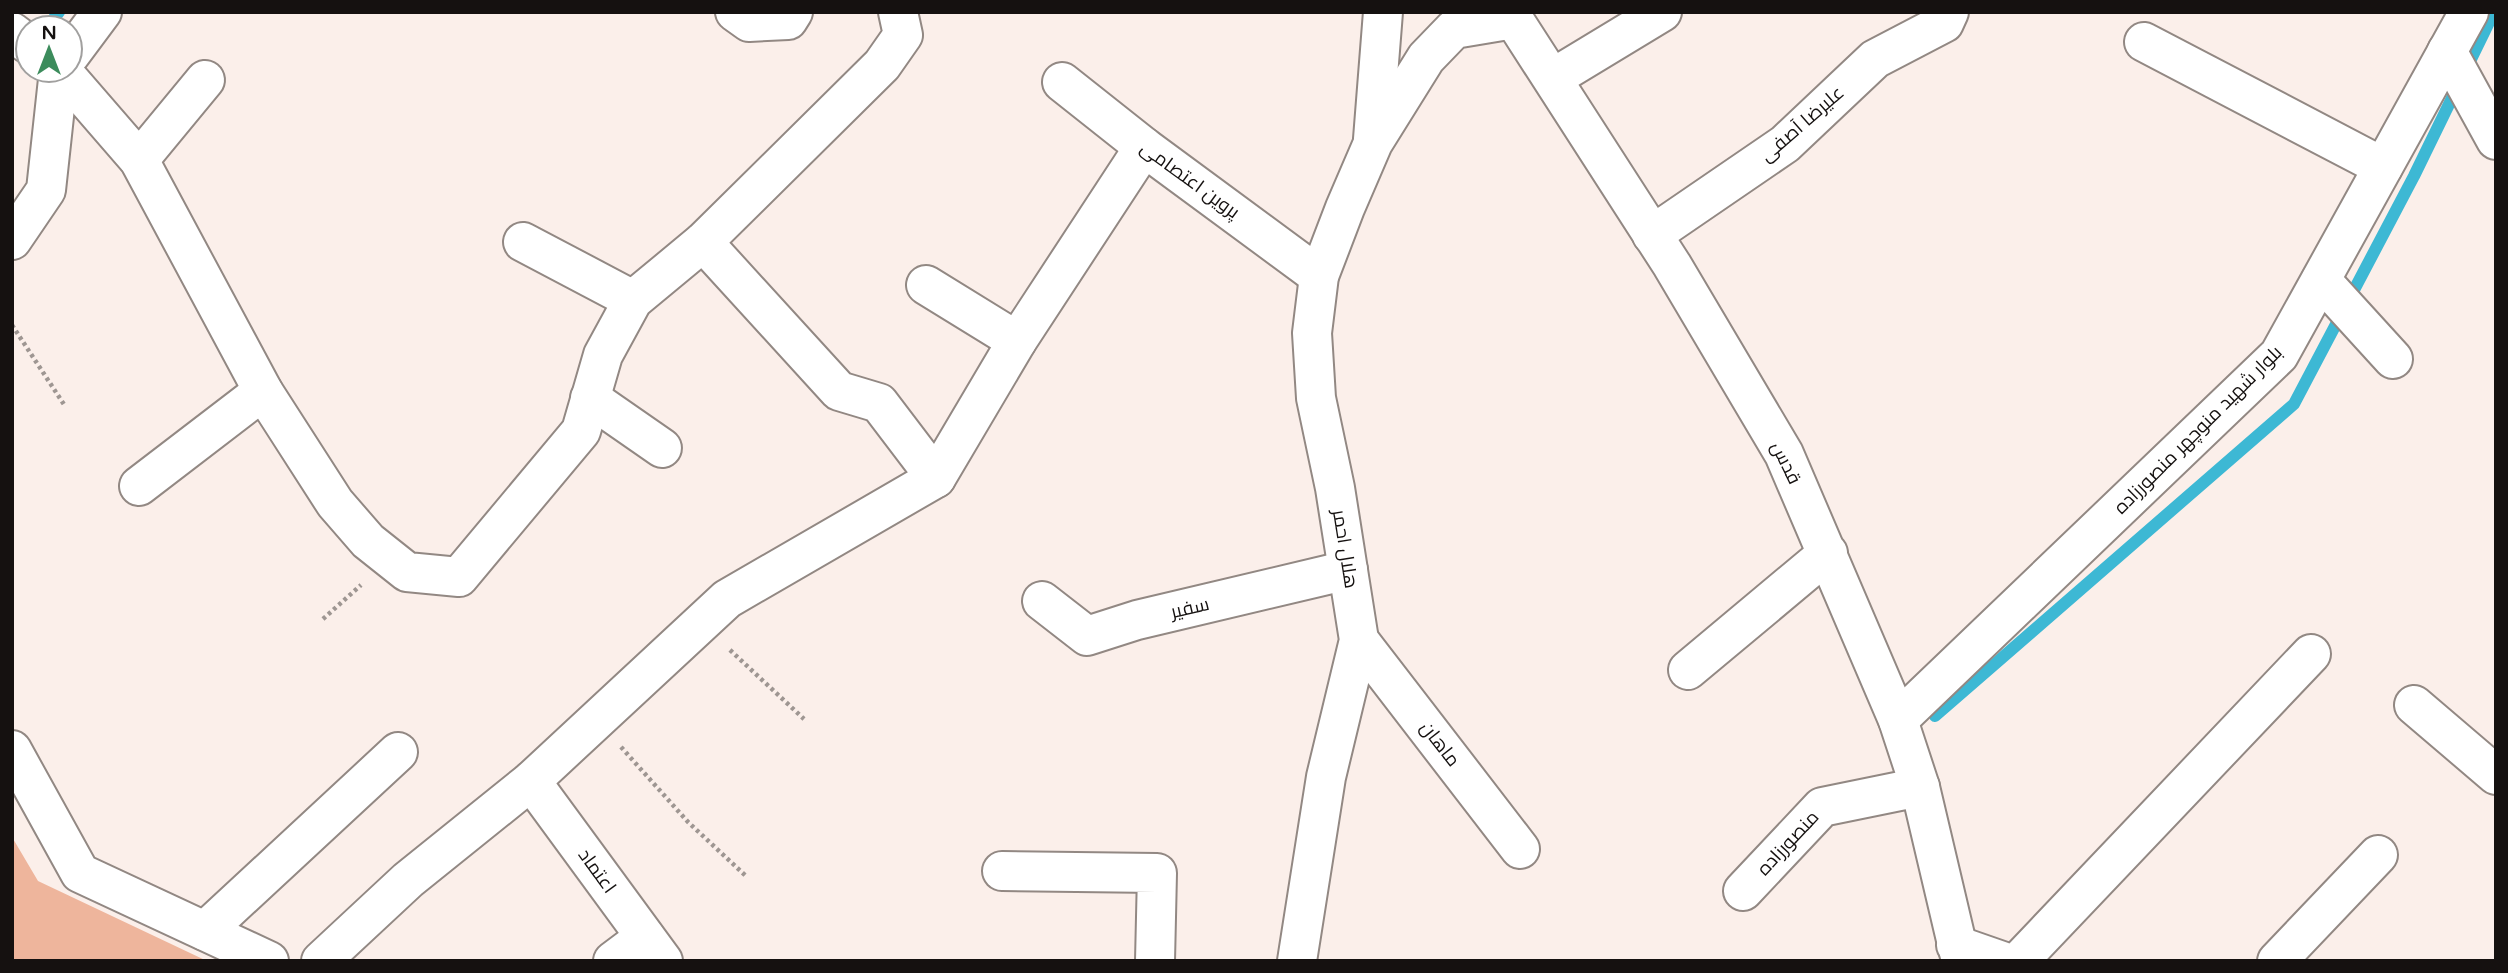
<svg xmlns="http://www.w3.org/2000/svg" width="2508" height="973" viewBox="0 0 2508 973" font-family="'Varela Round',Cairo,sans-serif">
<style>
.green{fill:#eeb59c}
.lines{fill:none;stroke-linecap:round;stroke-linejoin:round}
.stream{stroke:#3db8d4;stroke-width:12}
.minor-casing{stroke:#928883;stroke-width:42}
.major-casing{stroke:#928883;stroke-width:42}
.path{stroke:#9e9692;stroke-width:4.5;stroke-dasharray:3.5 3.5;stroke-linecap:butt}
.minor{stroke:#fff;stroke-width:38}
.major{stroke:#fff;stroke-width:38}
.labels{text-anchor:middle;dominant-baseline:central;stroke-width:7;stroke-linejoin:round;paint-order:stroke}
.street-label{font-size:19px;fill:#151110;stroke:#fff}
</style>
<rect width="100%" height="100%" fill="#fbefea"/>
<path class="green" d="M12 837 38 881 207 961H12Z"/>
<g class="lines">
<g class="stream">
<path d="M51 22 59 12"/>
<path d="M1935 716 2294 404 2414 176 2494 12"/>
</g>
<defs>
<g id="minor">
<path d="M735 12 749 22 788 20 793 12"/>
<path d="M12 32 28 44"/>
<path d="M2144 42 2383 167"/>
<path d="M2447 51 2496 140"/>
<path d="M70 55 102 12"/>
<path d="M61 70 139 160 263 391 335 503 368 541 407 572 459 577 581 431 603 355 633 300 703 242 882 65 903 35 898 12"/>
<path d="M1553 78 1662 12"/>
<path d="M1062 82 1144 147 1319 276"/>
<path d="M1373 139 1383 12"/>
<path d="M139 160 205 80"/>
<path d="M1652 235 1785 144 1875 59 1944 23 1949 12"/>
<path d="M12 240 46 190 59 70"/>
<path d="M523 242 633 300"/>
<path d="M703 242 839 391 879 403 936 478"/>
<path d="M2321 280 2393 359"/>
<path d="M926 285 1017 341"/>
<path d="M590 398 662 448"/>
<path d="M139 486 263 391"/>
<path d="M1042 601 1087 636 1137 620 1348 570"/>
<path d="M1359 640 1520 849"/>
<path d="M1688 670 1828 553"/>
<path d="M2414 705 2496 775"/>
<path d="M1898 720 2279 355 2469 12"/>
<path d="M12 750 80 873 269 961"/>
<path d="M531 781 663 961"/>
<path d="M1002 871 1157 873 1155 961"/>
<path d="M1743 891 1822 807 1920 787"/>
<path d="M205 931 398 752"/>
<path d="M1956 945 2002 961"/>
<path d="M321 961 408 880 531 781 727 599 936 478 1017 341 1144 147"/>
<path d="M613 961 645 937"/>
<path d="M1297 961 1326 777 1359 640 1335 488 1316 398 1312 333 1319 276 1345 208 1373 143 1426 58 1454 29 1514 19"/>
<path d="M2019 961 2311 654"/>
<path d="M2277 961 2378 855"/>
</g>
<path id="major" d="M1509 12 1672 265 1784 454 1898 720 1920 787 1961 961"/>
</defs>
<use href="#minor" class="minor-casing"/>
<use href="#major" class="major-casing"/>
<g class="path">
<path d="M12 325 65 406"/>
<path d="M323 619 361 585"/>
<path d="M730 650 804 719"/>
<path d="M621 747 688 822 747 877"/>
</g>
<use href="#minor" class="minor"/>
<use href="#major" class="major"/>
</g>
<g class="labels">
<g class="street-label">
<text transform="translate(1802 124) rotate(-41)">علیرضا آصفی</text>
<text transform="translate(1190 180) rotate(36)">پروین اعتصامی</text>
<text transform="translate(2198 430) rotate(-45)">بلوار شهید منوچهر منصورزاده</text>
<text transform="translate(1786 463) rotate(64)">قدس</text>
<text transform="translate(1345 549) rotate(81)">هلال احمر</text>
<text transform="translate(1190 608) rotate(-13)">سفیر</text>
<text transform="translate(1440 744) rotate(52)">ماهان</text>
<text transform="translate(1788 843) rotate(-47)">منصورزاده</text>
<text transform="translate(597 871) rotate(54)">اعتماد</text>
</g>
</g>
<rect width="2508" height="973" fill="none" stroke="#151110" stroke-width="28"/>
<g transform="translate(49 49)"><circle r="33" fill="#ffffff" stroke="#a1a09f" stroke-width="2"/>
<path d="M0-5L12 26L0 18L-12 26Z" fill="#3c8c5c"/>
<text y="-10" font-size="19" font-weight="bold" text-anchor="middle" fill="#151110">N</text>
</g>
</svg>
